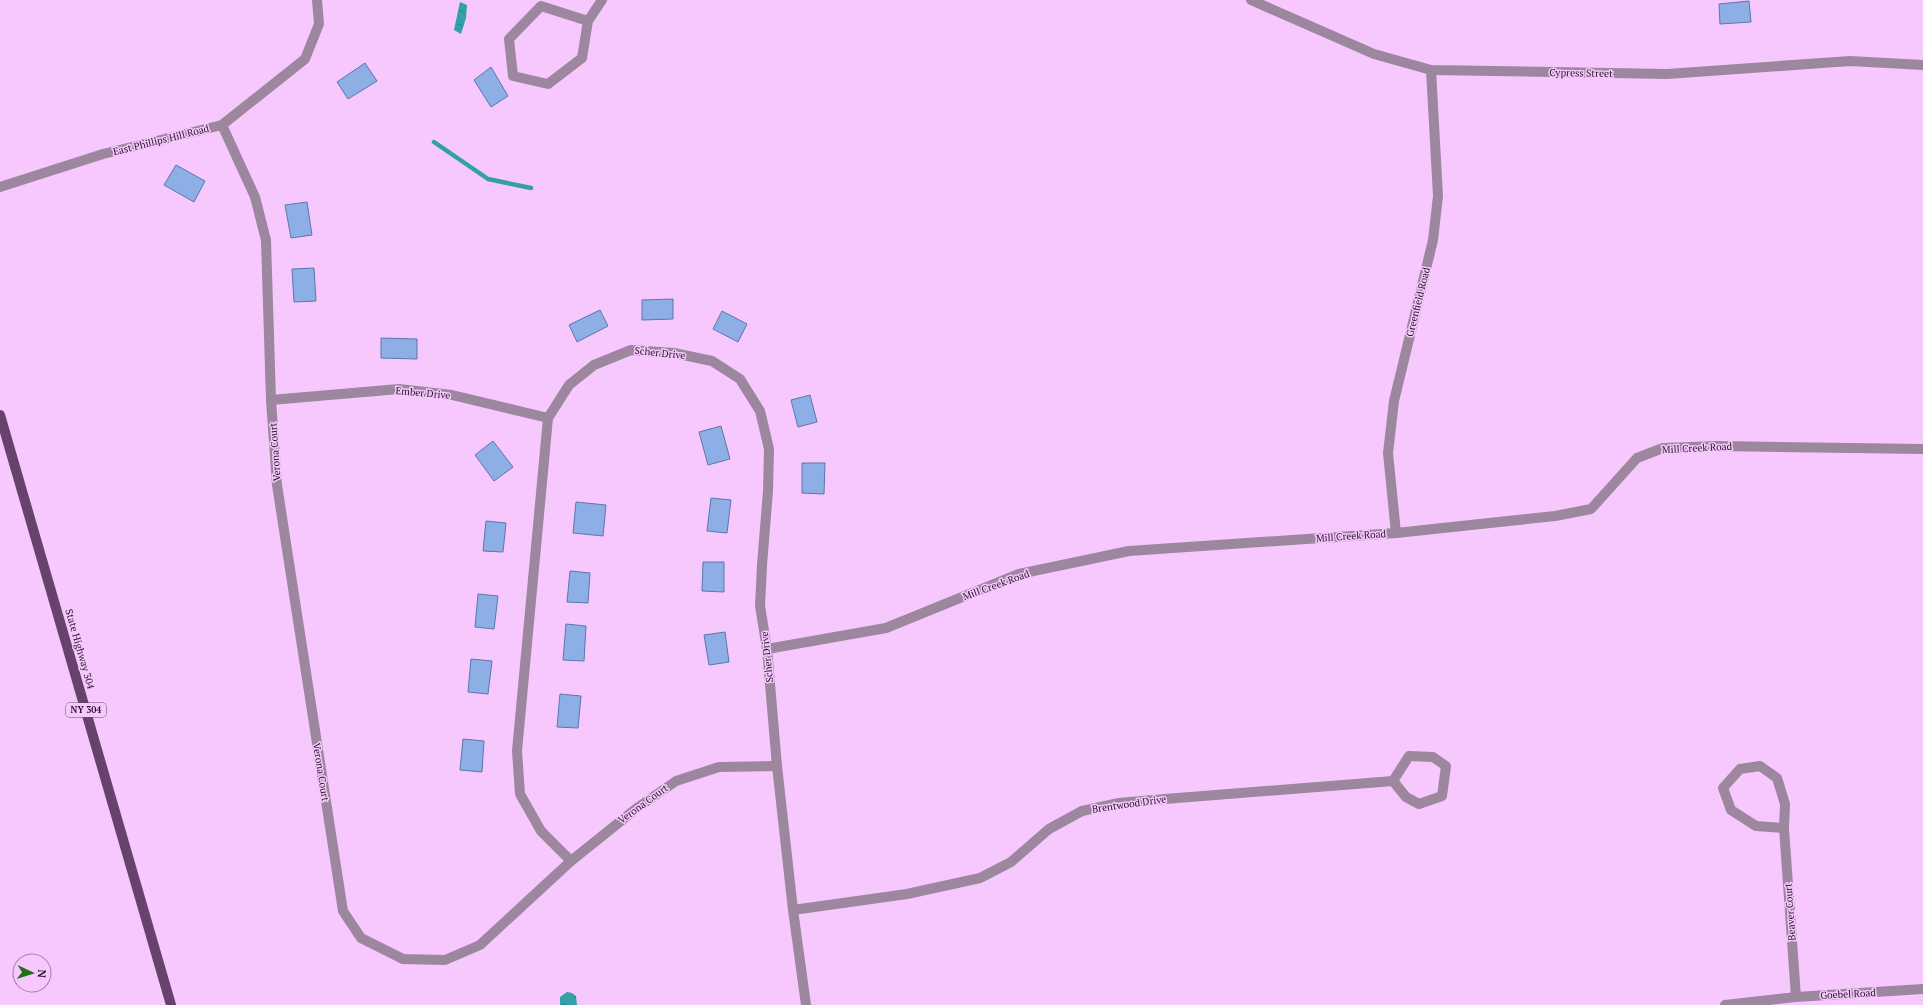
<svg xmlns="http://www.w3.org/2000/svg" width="1923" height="1005" viewBox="0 0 1923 1005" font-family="'PT Serif',serif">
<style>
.water{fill:url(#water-ripples)}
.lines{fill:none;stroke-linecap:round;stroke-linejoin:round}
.stream{stroke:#339fa7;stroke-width:4.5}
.building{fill:#8eaee6;stroke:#5a77ac}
.minor{stroke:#9c879f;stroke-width:10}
.major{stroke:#66426c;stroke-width:10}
.labels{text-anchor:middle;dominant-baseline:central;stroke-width:3;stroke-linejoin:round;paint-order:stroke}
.shield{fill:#f7c8fe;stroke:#644a68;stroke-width:1}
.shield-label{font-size:9px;font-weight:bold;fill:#251428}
.street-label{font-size:10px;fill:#251428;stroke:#f7c8fe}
</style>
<defs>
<pattern id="water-ripples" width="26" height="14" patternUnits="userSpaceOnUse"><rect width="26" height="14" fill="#339fa7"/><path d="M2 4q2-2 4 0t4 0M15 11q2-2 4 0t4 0" fill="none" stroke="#2b8088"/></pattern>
</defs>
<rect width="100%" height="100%" fill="#f7c8fe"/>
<g class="water">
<path d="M460 2 467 5 466 18 461 34 454 30Z"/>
<path d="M567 992 572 993 576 996 577 1005H560V997Z"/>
</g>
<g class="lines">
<path class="stream" d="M434 142 488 179 531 188"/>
</g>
<g class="building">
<path d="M1749 1 1751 22 1720 24 1719 4Z"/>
<path d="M365 63 377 81 348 99 337 82Z"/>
<path d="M491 67 508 96 491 107 474 80Z"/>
<path d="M176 165 205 181 194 202 164 185Z"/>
<path d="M307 202 312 235 291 238 285 205Z"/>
<path d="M314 268 316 301 294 302 292 269Z"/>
<path d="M673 299V319L642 320V300Z"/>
<path d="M600 310 608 326 577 342 569 325Z"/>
<path d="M722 311 747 324 738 342 713 329Z"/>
<path d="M381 338 417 339V359L381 358Z"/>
<path d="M810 395 817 422 798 427 791 400Z"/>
<path d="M721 426 730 459 708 465 699 432Z"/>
<path d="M493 441 513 467 494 481 475 455Z"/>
<path d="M802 463H825L824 494 802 493Z"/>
<path d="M711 498 731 500 727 533 707 531Z"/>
<path d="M576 502 606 505 603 536 573 533Z"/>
<path d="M486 521 506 523 503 552 483 551Z"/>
<path d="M703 562H724V592L702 591Z"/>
<path d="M570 571 590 573 588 603 567 602Z"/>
<path d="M478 594 498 596 494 629 475 627Z"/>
<path d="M566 624 586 626 584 661 563 660Z"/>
<path d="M725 632 729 662 709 665 704 635Z"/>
<path d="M471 659 492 661 488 694 468 692Z"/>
<path d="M560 694 581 696 578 728 557 727Z"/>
<path d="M463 739 484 741 482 772 460 770Z"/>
</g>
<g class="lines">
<g class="minor">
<path d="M1251 0 1374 54 1431 70 1667 74 1850 61 1923 65"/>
<path d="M588 21 541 6 509 39 513 76 548 84 582 58 588 21 602 0"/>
<path d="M222 125 255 197 266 240 271 400 277 485 343 911 361 938 403 959 445 960 480 945 571 861 637 808 676 781 719 767 777 766"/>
<path d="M0 187 103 154 222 125 305 59 319 24 317 0"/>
<path d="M271 400 399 389 452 395 548 418"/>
<path d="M1396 533 1388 453 1394 401 1433 240 1438 196 1431 70"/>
<path d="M767 649 886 628 1019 574 1129 551 1396 533 1555 516 1591 509 1637 458 1663 448 1717 446 1923 449"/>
<path d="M1784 828 1756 826 1731 810 1723 788 1740 769 1760 766 1777 778 1785 804 1784 828 1796 997"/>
<path d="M571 861 541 831 520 794 517 751 548 418 569 385 594 365 631 350 674 353 712 361 740 379 760 411 769 449 768 491 762 565 760 606 767 649 777 766 793 910 806 1005"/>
<path d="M793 910 907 894 980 878 1011 862 1049 829 1082 811 1119 803 1165 799 1393 781 1406 797 1419 804 1442 796 1446 766 1433 757 1409 756 1393 781"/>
<path d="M1725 1005 1796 997 1923 989"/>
</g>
<path class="major" d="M0 415 171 1005"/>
</g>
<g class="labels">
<rect class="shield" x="66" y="703" width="40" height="14" rx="3"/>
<g class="shield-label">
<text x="86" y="710">NY 304</text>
</g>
<g class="street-label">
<text transform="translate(1581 73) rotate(1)">Cypress Street</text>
<text transform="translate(161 140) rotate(-14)">East Phillips Hill Road</text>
<text transform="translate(1418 302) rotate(-76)">Greenfield Road</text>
<text transform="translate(660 353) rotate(6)">Scher Drive</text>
<text transform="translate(423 393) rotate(5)">Ember Drive</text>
<text transform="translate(1697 448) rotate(-3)">Mill Creek Road</text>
<text transform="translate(275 452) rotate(-94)">Verona Court</text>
<text transform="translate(1351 536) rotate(-4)">Mill Creek Road</text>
<text transform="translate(996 585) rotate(-20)">Mill Creek Road</text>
<text transform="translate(80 649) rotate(74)">State Highway 304</text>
<text transform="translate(767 657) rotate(-96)">Scher Drive</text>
<text transform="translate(321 772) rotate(81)">Verona Court</text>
<text transform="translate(643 804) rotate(-36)">Verona Court</text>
<text transform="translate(1129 804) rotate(-8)">Brentwood Drive</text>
<text transform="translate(1790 912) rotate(-94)">Beaver Court</text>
<text transform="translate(1848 994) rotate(-3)">Goebel Road</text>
</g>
</g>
<g transform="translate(32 973) rotate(94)"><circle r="19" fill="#f7c8fe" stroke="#a380a8"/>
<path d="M0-3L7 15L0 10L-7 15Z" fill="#1f7018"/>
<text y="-6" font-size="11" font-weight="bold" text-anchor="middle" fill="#251428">N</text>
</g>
</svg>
